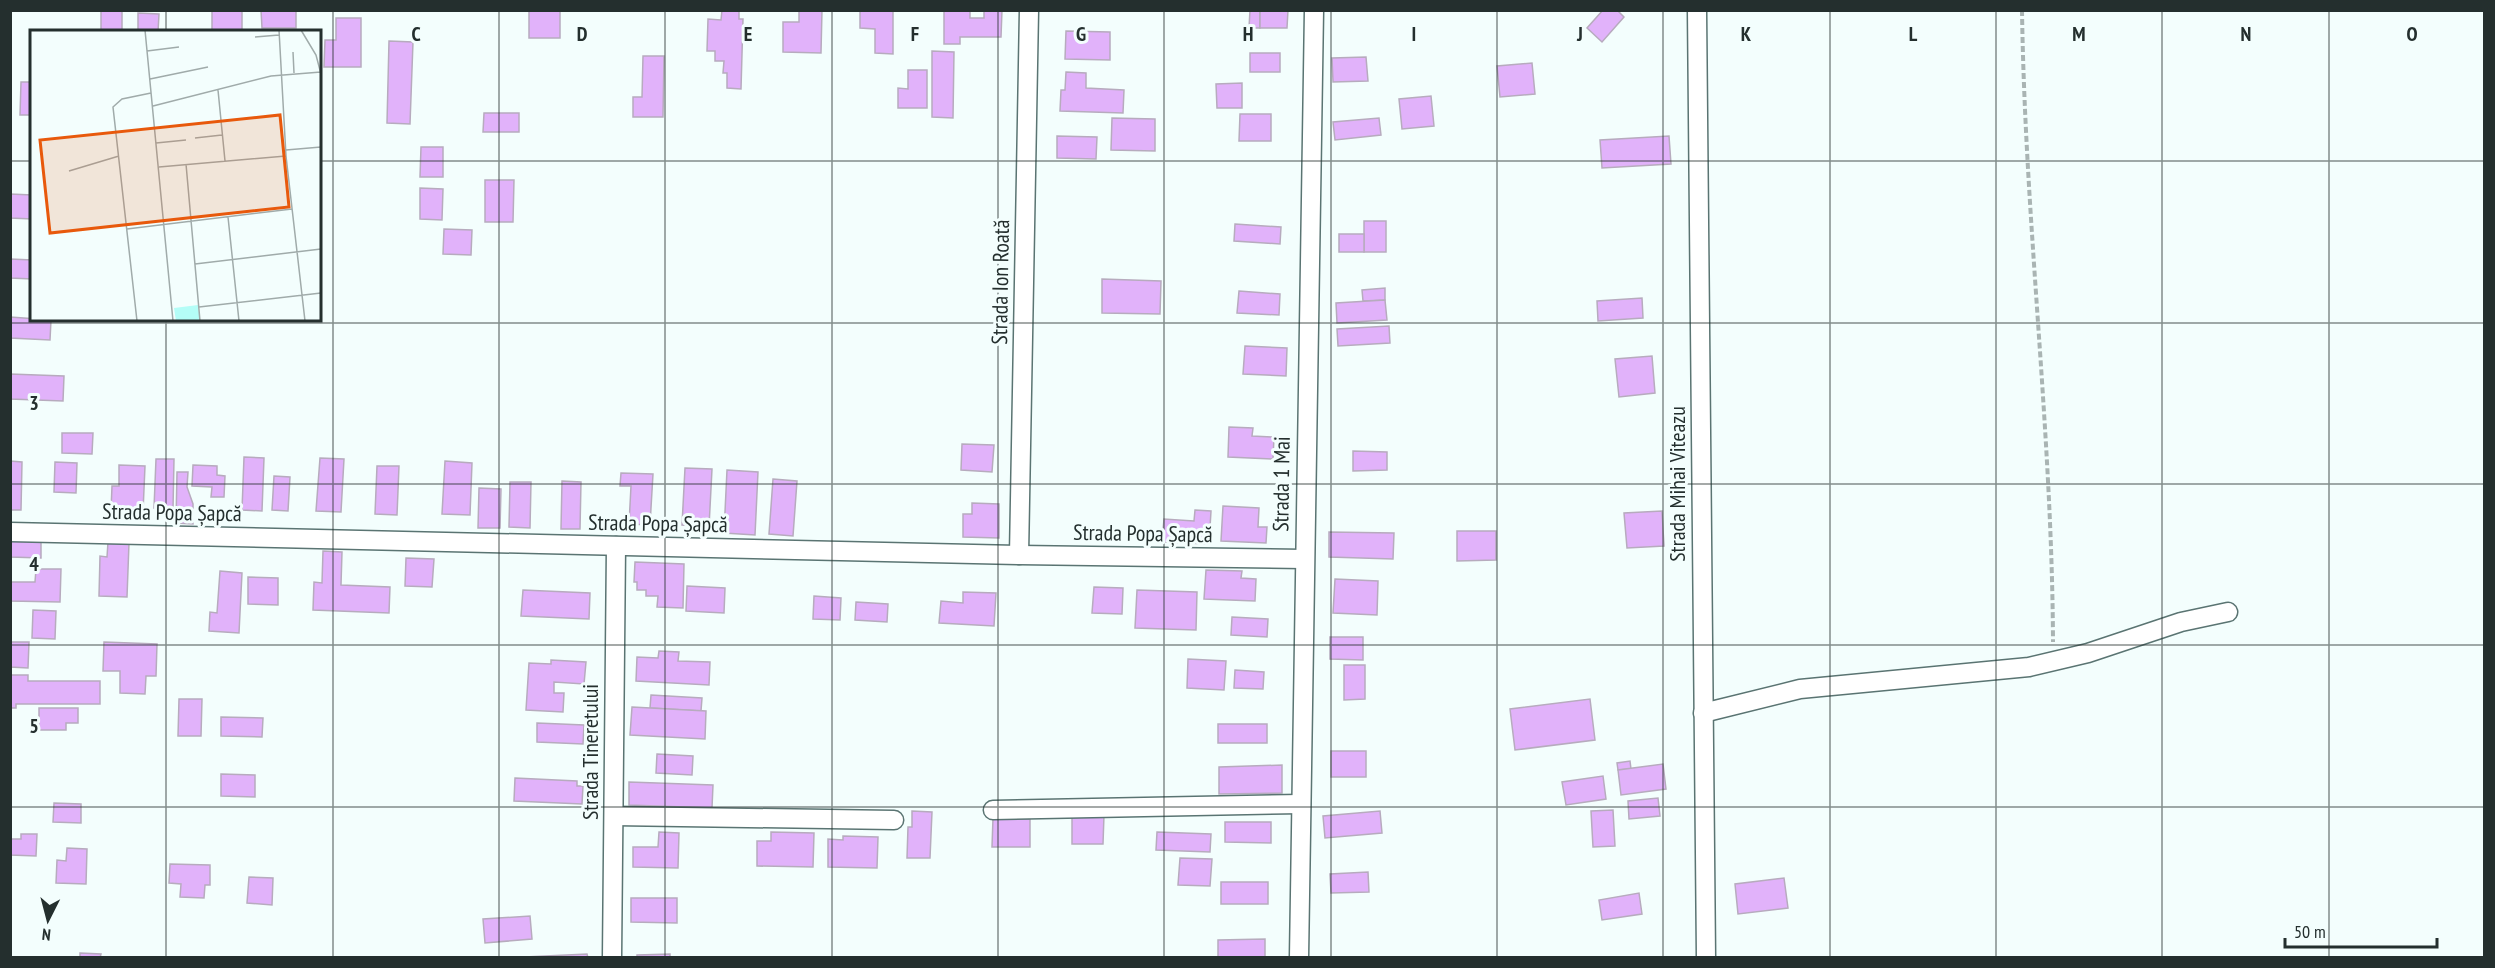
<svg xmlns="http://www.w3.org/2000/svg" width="2495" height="968" viewBox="0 0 2495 968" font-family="'PT Sans Narrow',sans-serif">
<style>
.building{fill:#e1b2fa;stroke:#b7abbe;stroke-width:1.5}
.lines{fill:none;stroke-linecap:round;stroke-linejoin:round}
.street-casing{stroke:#5a7472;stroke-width:21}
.path{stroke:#a9b4b3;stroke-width:4;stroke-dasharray:6 3;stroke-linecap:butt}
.street{stroke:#fff;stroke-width:18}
.grid{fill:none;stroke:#242f2e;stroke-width:1.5;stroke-opacity:0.55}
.labels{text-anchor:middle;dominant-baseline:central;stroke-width:6;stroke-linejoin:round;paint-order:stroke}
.street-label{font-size:22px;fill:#242f2e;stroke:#f3fefd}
.inset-road{fill:none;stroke:#a0abaa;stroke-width:1.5}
.view{fill:#e8590c;fill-opacity:0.15;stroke:#e8590c;stroke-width:3}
.inset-edge{fill:none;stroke:#242f2e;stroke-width:3}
.grid-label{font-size:20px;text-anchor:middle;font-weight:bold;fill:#242f2e;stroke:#f3fefd;stroke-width:6;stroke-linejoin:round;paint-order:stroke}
</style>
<rect width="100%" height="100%" fill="#f3fefd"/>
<g class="building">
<rect x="212" y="10" width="30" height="22"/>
<path d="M261 10H296V28H262Z"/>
<rect x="529" y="10" width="31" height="28"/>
<path d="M722 10H739V19H743L741 89 727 88V73H723L724 61H715V51H707L708 19 721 20Z"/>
<path d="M799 10H822L821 53 783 52V22H799Z"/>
<path d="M860 10H893V54L875 53V29L860 28Z"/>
<path d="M944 10H970V18H984V10H1002L1001 37H960V44H944Z"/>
<path d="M1250 10H1260V28H1249Z"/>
<path d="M1260 10H1288L1287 28H1260Z"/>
<path d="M1603 10H1617L1624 17 1602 42 1587 28Z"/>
<rect x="101" y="11" width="21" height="21"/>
<path d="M138 13 159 14 158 32H138Z"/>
<path d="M336 18H361V67H324L325 40H336Z"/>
<path d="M1066 31 1110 32V60L1065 59Z"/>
<path d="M389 41 413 42 410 124 387 123Z"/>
<path d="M932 51 954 52 953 118 932 117Z"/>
<rect x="1250" y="53" width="30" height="19"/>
<path d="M643 56H664L663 117H633V97H642Z"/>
<path d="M1366 57 1368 81 1333 82 1332 58Z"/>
<path d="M1532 63 1535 94 1500 97 1497 66Z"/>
<path d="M908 70H927V108H898V88L908 89Z"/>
<path d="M1066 72 1086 73V88L1124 90 1123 113 1060 111 1061 90H1065Z"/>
<path d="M21 82H32V115H20Z"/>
<path d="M1242 83V108H1217L1216 84Z"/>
<path d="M1431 96 1434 126 1402 129 1399 99Z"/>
<path d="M484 113H519V132H483Z"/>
<path d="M1240 114H1271V141H1239Z"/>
<path d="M1112 118 1155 119V151L1111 150Z"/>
<path d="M1379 118 1381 135 1335 140 1333 122Z"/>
<path d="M1057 136 1097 137 1096 159 1057 158Z"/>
<path d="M1669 136 1671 164 1602 168 1600 140Z"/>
<path d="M421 147H443V177H420Z"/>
<path d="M485 180H514L513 222H485Z"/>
<path d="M420 188 443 189 442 220 420 219Z"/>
<path d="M10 194 32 195V219L10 218Z"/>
<rect x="1364" y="221" width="22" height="31"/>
<path d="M1235 224 1281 227 1280 244 1234 241Z"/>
<path d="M444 229 472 230 471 255 443 254Z"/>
<rect x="1339" y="234" width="25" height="18"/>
<path d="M10 259 32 260V279L10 278Z"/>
<path d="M1102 279 1161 281 1160 314 1102 313Z"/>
<path d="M1385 288V300L1363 301 1362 290Z"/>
<path d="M1239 291 1280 294 1279 315 1237 313Z"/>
<path d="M1642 298 1643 318 1598 321 1597 301Z"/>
<path d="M1385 300 1387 320 1337 323 1336 303Z"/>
<path d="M10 317 51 320 50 340 10 338Z"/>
<path d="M1389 326 1390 343 1338 346 1337 329Z"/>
<path d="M1245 346 1287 348 1286 376 1243 374Z"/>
<path d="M1652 356 1655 393 1619 397 1615 359Z"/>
<path d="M10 374 64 376 63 401 10 399Z"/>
<path d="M1229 427 1253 428 1252 436 1274 437 1273 459 1228 457Z"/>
<path d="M62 433H93L92 454 62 453Z"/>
<path d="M962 444 994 445 992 472 961 470Z"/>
<path d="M1353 451 1387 452V470L1353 471Z"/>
<path d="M244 457 264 458 262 511 242 510Z"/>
<path d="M320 458 344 459 341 512 316 511Z"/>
<path d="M156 459H174L173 509 154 508Z"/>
<path d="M10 461 22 462 21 510H10Z"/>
<path d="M445 461 472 463 470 515 442 514Z"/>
<path d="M55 462 77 463 76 493 54 492Z"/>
<path d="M119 465 145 466 143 512 111 511 112 486H119Z"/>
<path d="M193 465 217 466V475L225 476 224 497H211L212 487 192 486Z"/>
<path d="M377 466H399L397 515 375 514Z"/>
<path d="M685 468 712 469 709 527 682 525Z"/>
<path d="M727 470 758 472 755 535 724 533Z"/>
<path d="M177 472H188L187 487 193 504V524L176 523Z"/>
<path d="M621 473 653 474 650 525 629 524 631 486H620Z"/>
<path d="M274 476 290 477 288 511 272 510Z"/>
<path d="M773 479 797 481 793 536 769 534Z"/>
<path d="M562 481 581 482 580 529H561Z"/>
<path d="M510 482H531L530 528 509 527Z"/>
<path d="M479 488 501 489 500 528H478Z"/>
<path d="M972 503 999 504V538L963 537V514H972Z"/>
<path d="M1223 506 1259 508 1258 527H1267L1266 543 1221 541Z"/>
<path d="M1195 510 1211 511 1209 544 1162 542 1164 519 1194 521Z"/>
<path d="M1662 511 1664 546 1627 548 1624 513Z"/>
<path d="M1457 531H1496V560L1457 561Z"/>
<path d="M1329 532 1394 533 1393 559 1329 557Z"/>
<path d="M10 540H41V558L10 557Z"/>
<path d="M108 542 129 543 127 597 99 596 100 556 107 557Z"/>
<path d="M323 551 342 552 341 585 390 587 389 613 313 610 314 582 322 583Z"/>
<path d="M406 558 434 559 432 587 405 586Z"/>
<path d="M635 562 684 564 683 608 657 607 658 596H646V590H637V582H634Z"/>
<path d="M36 569H61L60 602 10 601V582H35Z"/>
<path d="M1206 570 1242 571 1241 578 1256 579 1255 601 1204 599Z"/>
<path d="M220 571 242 573 239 633 209 631 210 612 217 613Z"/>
<path d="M248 577 278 578V605L248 604Z"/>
<path d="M1335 579 1378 581 1377 615 1333 613Z"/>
<path d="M687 586 725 588 724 613 686 611Z"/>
<path d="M1094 587 1123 588 1122 614 1092 613Z"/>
<path d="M523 590 590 593 589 619 521 616Z"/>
<path d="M1137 590 1197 592 1196 630 1135 628Z"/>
<path d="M963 592 996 593 994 626 939 623 941 601 963 603Z"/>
<path d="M814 596 841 598 840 620 813 619Z"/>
<path d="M856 602 888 604 887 622 855 620Z"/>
<path d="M33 610 56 611 55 639 32 638Z"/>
<path d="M1232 617 1268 619 1267 637 1231 635Z"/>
<path d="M1330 637H1363V660L1330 659Z"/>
<path d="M10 642H29L28 668 10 667Z"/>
<path d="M104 642 157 644 156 676H146L145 694 120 693V671H103Z"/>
<path d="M659 651 679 652 678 661 710 662 709 685 636 681 637 657 658 658Z"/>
<path d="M1188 659 1226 661 1224 690 1187 688Z"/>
<path d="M551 660 586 662 584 684 554 682V693H564L563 712 526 710 529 663 551 664Z"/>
<path d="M1344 665H1365V699L1344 700Z"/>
<path d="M1235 670 1264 672 1263 689 1234 688Z"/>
<path d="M10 675H28V681H100V704H16V708H10Z"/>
<path d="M651 695 702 698 701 711 650 708Z"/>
<path d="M179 699H202L201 736H178Z"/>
<path d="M1590 699 1595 740 1515 750 1510 709Z"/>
<path d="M632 707 706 711 705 739 630 735Z"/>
<path d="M39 708H78V723H66V730H39Z"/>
<path d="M221 717 263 718 262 737 221 736Z"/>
<path d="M537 723 584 725 583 744 537 742Z"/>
<rect x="1218" y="724" width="49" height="19"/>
<rect x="1331" y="751" width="35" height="26"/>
<path d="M657 754 693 756 692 775 656 773Z"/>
<path d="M1630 761 1631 769 1618 770 1617 763Z"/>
<path d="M1663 764 1666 789 1621 795 1618 770Z"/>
<path d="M1282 765V793L1219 794V767Z"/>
<path d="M221 774 255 775V797L221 796Z"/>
<path d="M1603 776 1606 799 1566 805 1562 782Z"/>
<path d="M515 778 577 781V786H583L582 804 514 801Z"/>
<path d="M629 782 713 785 712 808 629 805Z"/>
<path d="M1658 798 1660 816 1629 819 1628 801Z"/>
<path d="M54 803 81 804V823L53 822Z"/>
<path d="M1613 810 1615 846 1593 847 1591 811Z"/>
<path d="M912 811 932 812 930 858H907L908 827H912Z"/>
<path d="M1380 811 1382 833 1325 838 1323 816Z"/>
<path d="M1072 814 1104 815 1103 844H1072Z"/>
<path d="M993 818 1030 819V847H992Z"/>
<path d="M1225 822H1271V843L1225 842Z"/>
<path d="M659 832 679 833 678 868 633 867V847H658Z"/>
<path d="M771 832 814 833 813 867 757 866V841H771Z"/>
<path d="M1157 832 1211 834 1210 852 1156 850Z"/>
<path d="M21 834H37L36 856 10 855V839H21Z"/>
<path d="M843 836 878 837 877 868 828 867V839L843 840Z"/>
<path d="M67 848 87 849 86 884 56 883 57 860 66 861Z"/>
<path d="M1180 858 1212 859 1210 886 1178 885Z"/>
<path d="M170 864 210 865V885H205L204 898 180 897 181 884 169 883Z"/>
<path d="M1368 872 1369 892 1331 893 1330 874Z"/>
<path d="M249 877 273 878 272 905 247 903Z"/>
<path d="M1784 878 1788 908 1738 914 1735 884Z"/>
<rect x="1221" y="882" width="47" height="22"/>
<path d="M1639 893 1642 914 1602 920 1599 900Z"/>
<path d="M631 898H677V923L631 922Z"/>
<path d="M530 916 532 939 485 943 483 919Z"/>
<path d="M1265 939V957L1218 958V940Z"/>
<path d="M80 953 101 954 100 958H80Z"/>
<path d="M587 954 588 958 524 957Z"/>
<path d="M670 954V958H637V955Z"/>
</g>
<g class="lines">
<defs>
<g id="street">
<path d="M1697 10 1706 958"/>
<path d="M10 532 1019 555 1304 559"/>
<path d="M1019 555 1029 10"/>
<path d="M1703 713 1800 689 2029 667 2088 653 2181 622 2228 612"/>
<path d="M993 810 1301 804"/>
<path d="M614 816 894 820"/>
<path d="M612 958 616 546"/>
<path d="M1299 958 1314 10"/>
</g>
</defs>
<use href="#street" class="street-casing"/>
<path class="path" d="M2022 10C2025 221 2052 431 2053 642"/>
<use href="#street" class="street"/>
</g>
<path class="grid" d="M166 10V32M333 10V958M499 10V958M665 10V958M832 10V958M998 10V958M1164 10V958M1331 10V958M1497 10V958M1663 10V958M1830 10V958M1996 10V958M2162 10V958M2329 10V958M10 161H32M320 161H2484M166 320V958M10 323H2484M10 484H2484M10 645H2484M10 807H2484"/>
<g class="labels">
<g class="street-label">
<text transform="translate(1000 282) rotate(-89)">Strada Ion Roată</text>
<text transform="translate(1281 484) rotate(-89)">Strada 1 Mai</text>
<text transform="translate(1677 484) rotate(-90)">Strada Mihai Viteazu</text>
<text transform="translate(172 512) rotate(1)">Strada Popa Șapcă</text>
<text transform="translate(658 523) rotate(1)">Strada Popa Șapcă</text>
<text transform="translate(1143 533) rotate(1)">Strada Popa Șapcă</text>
<text transform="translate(590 752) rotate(-90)">Strada Tineretului</text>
</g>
</g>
<g transform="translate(30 30)">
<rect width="291" height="291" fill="#f3fefd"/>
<path d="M168 275 170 291H146L144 278Z" fill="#b4fdf7"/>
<path class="inset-road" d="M115 0 143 291M249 0 256 126 275 291M271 0 286 25 291 44M225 7 249 5M117 21 149 17M263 22 264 43M120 49 178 37M188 60 195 131M123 76 241 46 291 42M165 108 192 105M126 113 156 110M256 120 291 117M156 134 170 291M129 137 256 126M39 141 89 126M198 187 209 291M97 199 262 179M165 234 291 219M169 277 291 263M107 291 83 77 92 69 121 63"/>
<path class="view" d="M250 85 259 177 20 203 10 110Z"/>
<rect width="291" height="291" class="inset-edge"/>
</g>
<g class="grid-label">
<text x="416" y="41">C</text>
<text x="582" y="41">D</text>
<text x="748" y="41">E</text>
<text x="915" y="41">F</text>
<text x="1081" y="41">G</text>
<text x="1248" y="41">H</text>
<text x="1414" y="41">I</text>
<text x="1580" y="41">J</text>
<text x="1746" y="41">K</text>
<text x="1913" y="41">L</text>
<text x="2079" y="41">M</text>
<text x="2246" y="41">N</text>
<text x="2412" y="41">O</text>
<text x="34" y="410">3</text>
<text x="34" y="571">4</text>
<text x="34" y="733">5</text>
</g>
<rect width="2495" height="968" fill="none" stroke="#242f2e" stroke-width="24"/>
<g transform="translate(48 920) rotate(186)" stroke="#f3fefd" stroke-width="4.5" paint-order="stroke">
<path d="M0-4.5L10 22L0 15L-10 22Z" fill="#242f2e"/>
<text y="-9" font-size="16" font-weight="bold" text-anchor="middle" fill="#242f2e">N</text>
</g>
<path d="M2285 938v9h152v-9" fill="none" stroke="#242f2e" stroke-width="3"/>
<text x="2294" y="938" font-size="18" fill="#242f2e" stroke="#f3fefd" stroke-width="4.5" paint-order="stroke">50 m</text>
</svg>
